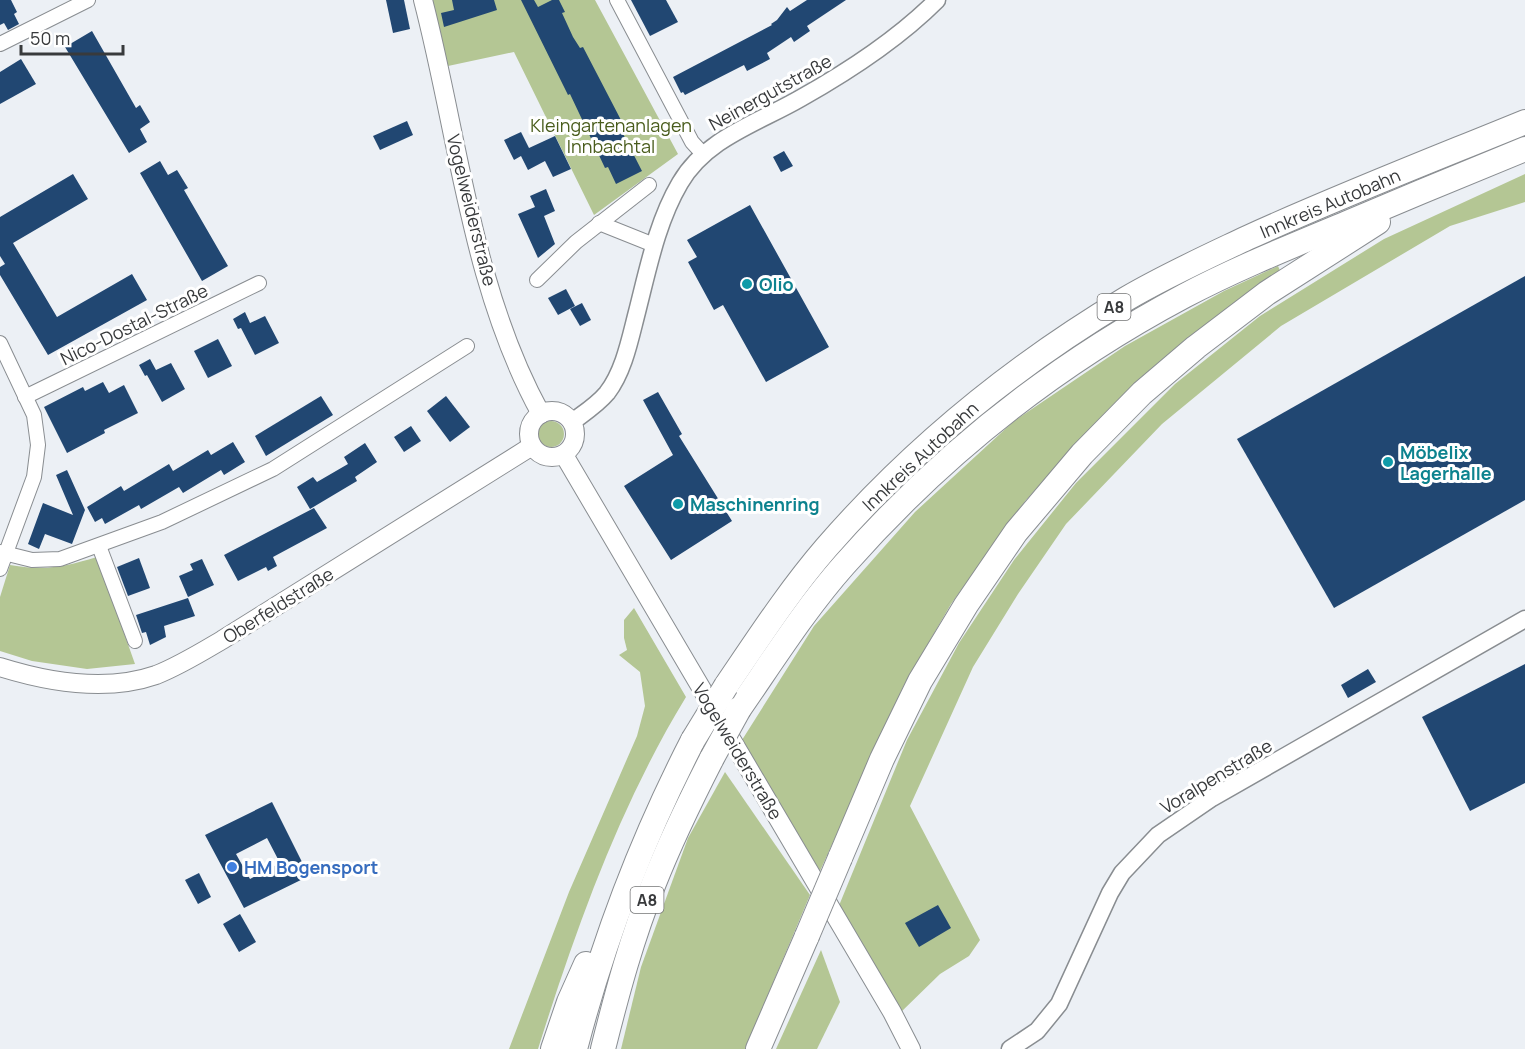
<svg xmlns="http://www.w3.org/2000/svg" width="1525" height="1049" viewBox="0 0 1525 1049" font-family="Manrope,sans-serif">
<style>
.green{fill:#b4c694}
.building{fill:#214772;fill-rule:evenodd}
.lines{fill:none;stroke-linecap:round;stroke-linejoin:round}
.minor-casing{stroke:#898d91;stroke-width:16}
.tertiary-casing{stroke:#898d91;stroke-width:19}
.secondary-casing{stroke:#898d91;stroke-width:20}
.motorway-casing{stroke:#898d91;stroke-width:26}
.minor{stroke:#fff;stroke-width:14}
.tertiary{stroke:#fff;stroke-width:16}
.secondary{stroke:#fff;stroke-width:18}
.motorway{stroke:#fff;stroke-width:24}
.motorway-bridge-casing{stroke:#898d91;stroke-width:26;stroke-linecap:butt}
.motorway-bridge{stroke:#fff;stroke-width:24}
.culture-dot{fill:#0f9aa8;stroke:#fff;stroke-width:2}
.shop-dot{fill:#3f7fe0;stroke:#fff;stroke-width:2}
.labels{text-anchor:middle;dominant-baseline:central;stroke-width:6;stroke-linejoin:round;paint-order:stroke}
.shield{fill:#fff;stroke:#747576;stroke-width:1.5}
.shield-label{font-size:16px;font-weight:bold;fill:#383a3c}
.street-label{font-size:18px;fill:#383a3c;stroke:#fff}
.park-label{font-size:18px;fill:#495c1c;stroke:#fff}
.culture-label{font-size:18px;font-weight:bold;fill:#0d838f;stroke:#fff;text-anchor:start}
.shop-label{font-size:18px;font-weight:bold;fill:#366cbe;stroke:#fff;text-anchor:start}
</style>
<rect width="100%" height="100%" fill="#ecf0f5"/>
<g class="green">
<path d="M431 0H595L678 154 594 215 514 52 448 66Z"/>
<path d="M1525 174V202L1450 226 1281 326 1162 424 1066 524 1018 594 973 667 910 806 980 940 969 956 940 974 899 1014 838 908 907 740 959 643 1014 560 1076 483 1175 384 1260 316 1384 239Z"/>
<path d="M1278 266 1281 273 1112 407 1026 500 951 604 903 687 820 871 742 740 814 626 915 512 1014 421 1125 346 1224 291Z"/>
<circle cx="551" cy="434" r="13"/>
<path d="M97 557 135 664 87 669 32 661 0 651V597L10 565C47 571 63 567 97 557Z"/>
<path d="M634 608 686 697C620 805 576 928 538 1049H509L569 892 637 736 645 706 640 672 619 655 627 650 624 638V620Z"/>
<path d="M725 772 810 895 745 1049H621L641 967 688 838Z"/>
<path d="M821 950 840 1002 817 1049H776Z"/>
</g>
<g class="building">
<path d="M0 0H11L17 12 14 14 19 24 8 30 4 23 0 25Z"/>
<path d="M386 0H404L410 29 393 33Z"/>
<path d="M452 0H494L497 10 444 27 441 13 454 10Z"/>
<path d="M521 0H534L538 7 552 0H559L565 12 562 13 573 37 580 48 583 47 622 122 618 124 642 171 616 184 608 167 605 168 570 94 568 95Z"/>
<path d="M631 0H666L678 22 650 36Z"/>
<path d="M807 0H846L807 26 810 31 794 42 791 37 767 53 770 59 747 71 744 65 685 95 683 92 681 93 673 77 772 25 771 24 777 20 787 7 790 11Z"/>
<path d="M92 31 136 108 140 105 150 122 140 129 147 142 129 153 65 47Z"/>
<path d="M21 59 36 84 0 104V72Z"/>
<path d="M407 121 413 135 380 150 373 136Z"/>
<path d="M521 132 529 148 555 136 571 169 553 177 545 161 528 170 521 156 514 160 504 140Z"/>
<path d="M784 151 793 166 781 172 773 157Z"/>
<path d="M160 161 168 175 177 170 188 188 184 190 228 266 202 281 140 173Z"/>
<path d="M73 174 88 199 13 243 57 317 132 274 147 300 48 355 0 275V267L5 264 0 256V217Z"/>
<path d="M546 189 555 211 544 216 555 244 538 258 518 214 535 207 530 196Z"/>
<path d="M750 205 829 347 766 382 723 305 714 310 688 262 697 257 687 240Z"/>
<path d="M1525 276V500L1334 608 1237 439Z"/>
<path d="M566 289 575 306 558 315 548 298Z"/>
<path d="M582 303 591 320 580 326 570 309Z"/>
<path d="M245 312 250 323 265 316 279 343 255 355 241 328 238 329 233 319Z"/>
<path d="M218 339 232 366 208 378 194 351Z"/>
<path d="M150 359 156 370 171 363 185 389 162 402 147 375 145 376 139 365Z"/>
<path d="M103 382 109 393 124 385 138 413 104 430 105 433 67 453 44 407 83 387 85 391Z"/>
<path d="M658 392 682 434 679 436 732 521 671 560 624 486 673 455 643 400Z"/>
<path d="M321 396 333 415 266 456 255 436Z"/>
<path d="M446 396 470 427 450 442 427 411Z"/>
<path d="M411 426 421 441 404 452 394 437Z"/>
<path d="M233 442 245 462 224 475 221 470 183 493 179 487 141 509 139 505 105 524 102 518 95 522 87 507 121 486 124 491 169 464 173 471 208 450 211 455Z"/>
<path d="M365 443 377 462 355 477 357 481 310 509 297 487 313 477 317 482 348 464 344 457Z"/>
<path d="M67 470 85 510 72 544 45 534 39 549 28 544 43 503 73 515 56 475Z"/>
<path d="M314 508 327 528 273 557 277 566 268 571 266 567 238 581 224 555Z"/>
<path d="M139 558 150 588 128 596 117 567Z"/>
<path d="M202 559 214 585 188 597 179 576 193 570 190 564Z"/>
<path d="M188 598 195 616 164 626 166 637 150 645 146 632 142 633 136 615Z"/>
<path d="M1525 664V783L1470 811 1422 717Z"/>
<path d="M1368 669 1376 682 1348 698 1341 685Z"/>
<path d="M272 802 309 876 244 908 205 835ZM267 838 280 863 250 879 236 854Z"/>
<path d="M199 873 211 897 198 904 185 880Z"/>
<path d="M938 905 951 928 919 947 905 923Z"/>
<path d="M240 914 256 942 239 952 223 924Z"/>
</g>
<g class="lines">
<defs>
<g id="minor">
<path d="M617 0 692 142 703 154"/>
<path d="M0 44 88 0"/>
<path d="M599 223 654 245"/>
<path d="M537 280 576 242 649 185"/>
<path d="M0 343 34 415 38 445 34 477 0 569"/>
<path d="M25 397 259 283"/>
<path d="M99 546 135 641"/>
<path d="M0 552 32 560 60 559 162 522 273 469 467 346"/>
</g>
<g id="tertiary">
<path d="M572 422C584 413 597 405 607 393 624 371 630 339 637 312 648 269 657 222 680 183 706 138 758 123 801 98 849 71 898 39 937 0"/>
<path d="M1010 1049 1037 1031 1059 1004 1110 893 1122 873 1158 835 1212 798 1525 619"/>
</g>
<g id="secondary">
<path d="M423 0C459 138 471 287 541 414"/>
<circle cx="552" cy="434" r="23"/>
<path d="M564 455 892 1012 911 1049"/>
<path d="M0 667C48 682 107 692 156 675 179 666 200 653 222 640L532 446"/>
</g>
<g id="motorway">
<path d="M726 686C758 639 789 591 826 548 912 449 1014 366 1126 299 1165 276 1207 257 1247 238 1339 196 1432 160 1525 122"/>
<path d="M739 709C773 660 805 609 844 565 940 456 1056 364 1184 296 1237 268 1292 246 1347 223 1406 198 1466 173 1525 149"/>
<path d="M840 858 882 759 920 681 966 605 1016 532 1082 454 1142 393 1196 347 1267 293 1378 222"/>
<path d="M553 1049 569 1002 586 964"/>
<path d="M575 1049C603 941 642 839 693 740"/>
<path d="M603 1049C617 993 632 937 654 883 671 840 691 799 712 758"/>
<path d="M758 1049 807 936"/>
</g>
</defs>
<use href="#minor" class="minor-casing"/>
<use href="#tertiary" class="tertiary-casing"/>
<use href="#secondary" class="secondary-casing"/>
<use href="#motorway" class="motorway-casing"/>
<use href="#minor" class="minor"/>
<use href="#tertiary" class="tertiary"/>
<use href="#secondary" class="secondary"/>
<use href="#motorway" class="motorway"/>
<defs>
<g id="motorway-bridge">
<path d="M693 740 726 686"/>
<path d="M712 758 739 709"/>
<path d="M807 936 840 858"/>
</g>
</defs>
<use href="#motorway-bridge" class="motorway-bridge-casing"/>
<use href="#motorway-bridge" class="motorway-bridge"/>
</g>
<g class="culture-dot">
<circle cx="747" cy="284" r="6"/>
<circle cx="1388" cy="462" r="6"/>
<circle cx="678" cy="504" r="6"/>
</g>
<circle class="shop-dot" cx="232" cy="867" r="6"/>
<g class="labels">
<g class="shield">
<rect x="1097.5" y="294" width="33" height="26" rx="4.5"/>
<rect x="630.5" y="887" width="33" height="26" rx="4.5"/>
</g>
<g class="shield-label">
<text x="1114" y="307">A8</text>
<text x="647" y="900">A8</text>
</g>
<g class="street-label">
<text transform="translate(770 92) rotate(-29)">Neinergutstraße</text>
<text transform="translate(1330 203) rotate(-23)">Innkreis Autobahn</text>
<text transform="translate(472 210) rotate(76)">Vogelweiderstraße</text>
<text transform="translate(134 324) rotate(-26)">Nico-Dostal-Straße</text>
<text transform="translate(920 456) rotate(-43)">Innkreis Autobahn</text>
<text transform="translate(278 605) rotate(-32)">Oberfeldstraße</text>
<text transform="translate(738 751) rotate(59)">Vogelweiderstraße</text>
<text transform="translate(1216 776) rotate(-31)">Voralpenstraße</text>
</g>
<g class="park-label">
<text x="611" y="125">Kleingartenanlagen<tspan x="611" dy="21">Innbachtal</tspan></text>
</g>
<g class="culture-label">
<text x="759" y="284">Olio</text>
<text x="1400" y="452">Möbelix<tspan x="1400" dy="21">Lagerhalle</tspan></text>
<text x="690" y="504">Maschinenring</text>
</g>
<g class="shop-label">
<text x="244" y="867">HM Bogensport</text>
</g>
</g>
<path d="M21 45v9h102v-9" fill="none" stroke="#383a3c" stroke-width="3"/>
<text x="30" y="45" font-size="18" fill="#383a3c" stroke="#ffffff" stroke-width="4.5" paint-order="stroke">50 m</text>
</svg>
